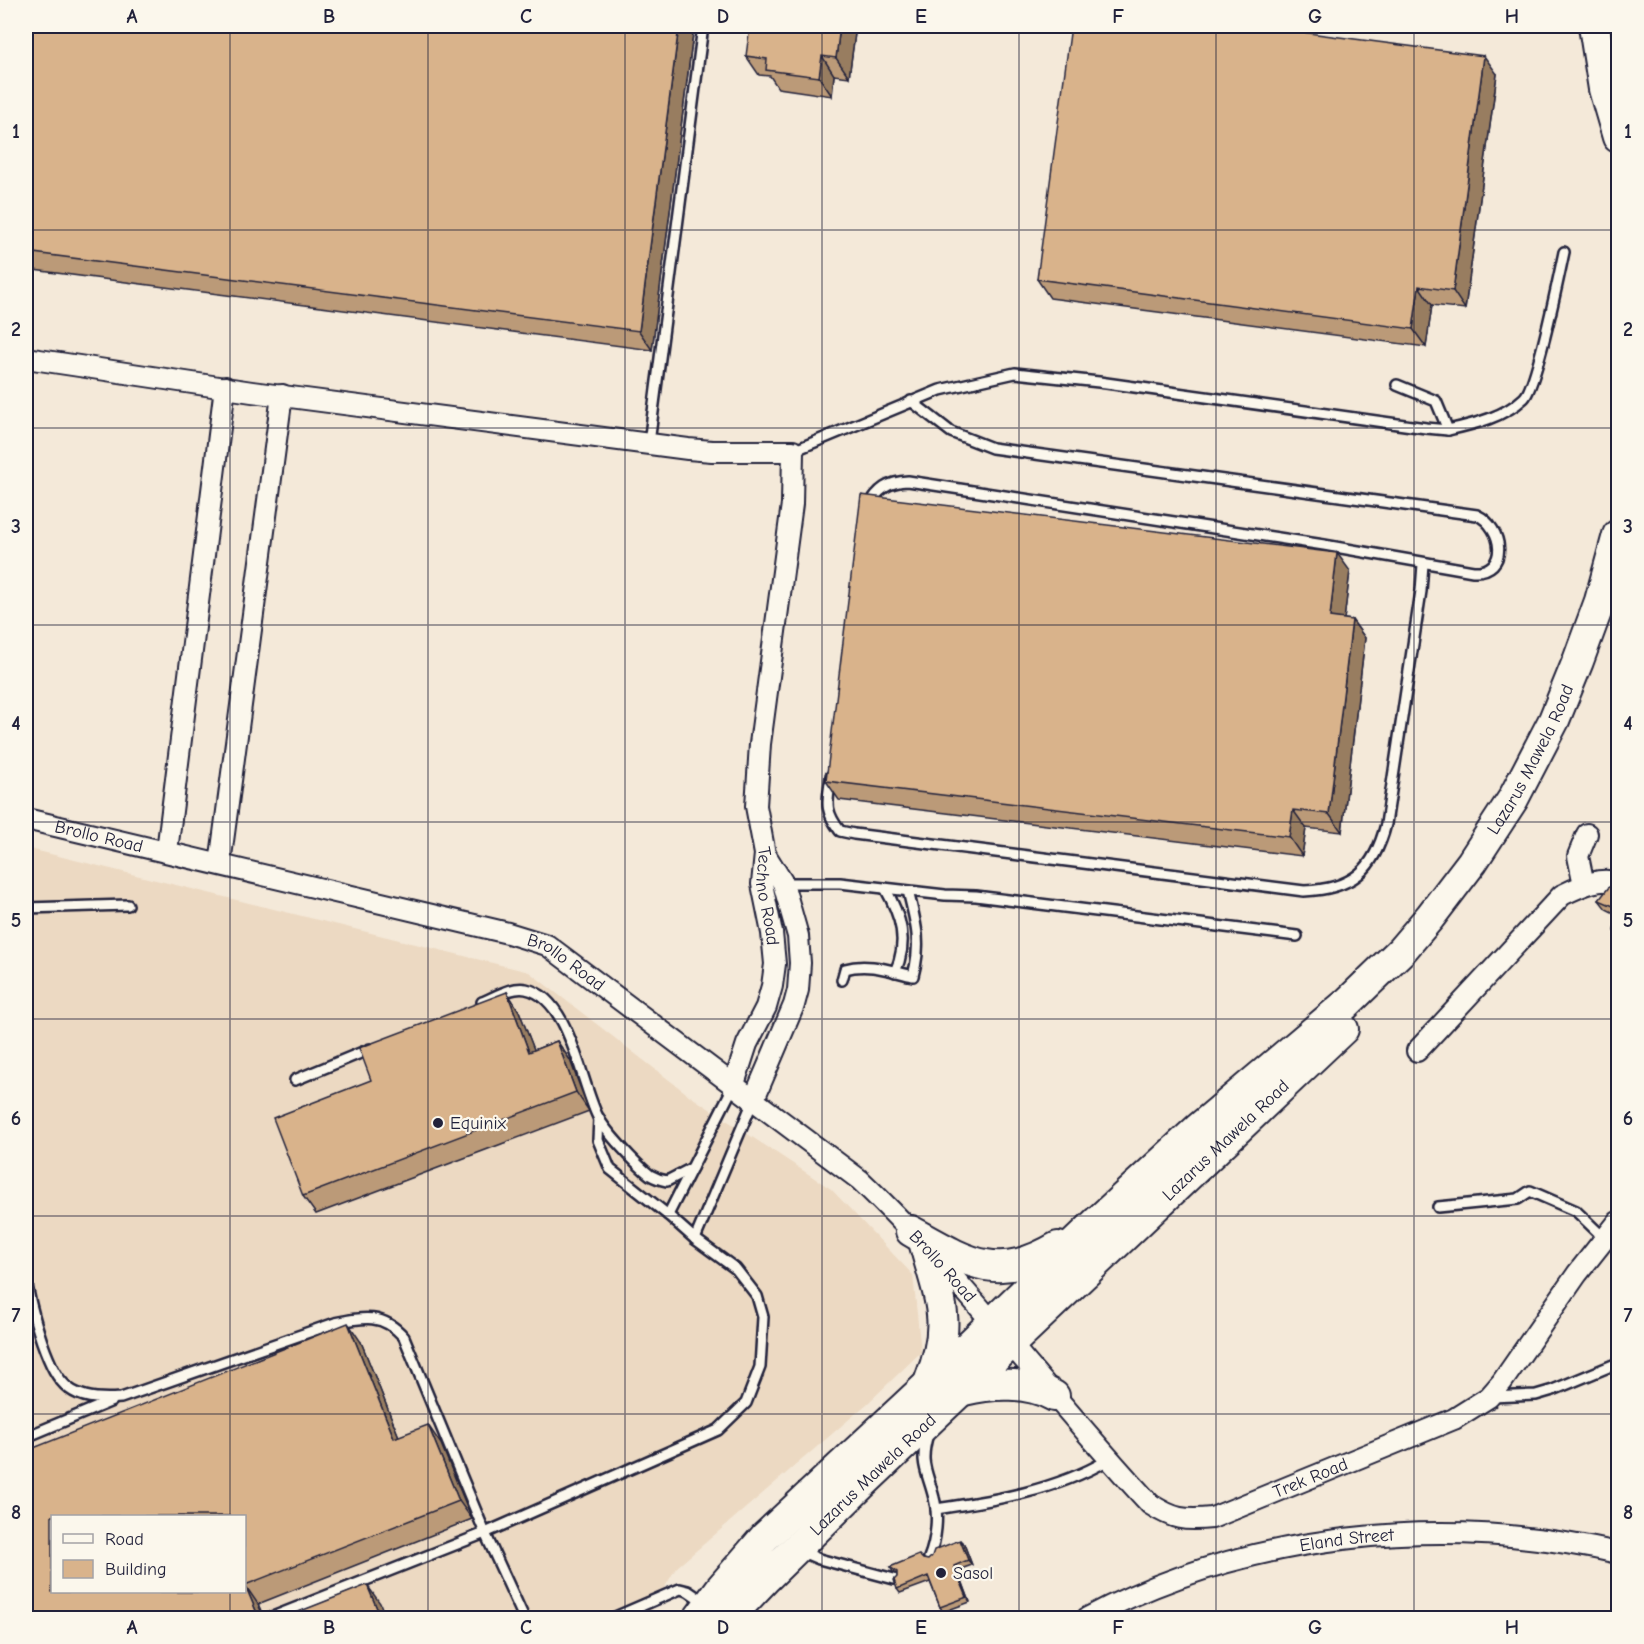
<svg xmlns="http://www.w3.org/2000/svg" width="1644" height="1644" viewBox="0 0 1644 1644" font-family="'Comic Neue',sans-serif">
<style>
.built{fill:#ecd9c2;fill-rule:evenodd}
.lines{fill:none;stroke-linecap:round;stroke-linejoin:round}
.service-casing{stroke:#22223b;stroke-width:14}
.minor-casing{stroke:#22223b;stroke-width:24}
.primary-casing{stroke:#22223b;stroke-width:34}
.service{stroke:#fbf7ec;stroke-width:9}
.minor{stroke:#fbf7ec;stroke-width:20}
.primary{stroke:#fbf7ec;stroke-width:30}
.wall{fill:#bb9a78;stroke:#22223b;stroke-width:1.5}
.shaded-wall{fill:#987d61;stroke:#22223b;stroke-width:1.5}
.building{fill:#d9b38b;stroke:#22223b;stroke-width:1.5;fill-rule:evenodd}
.grid{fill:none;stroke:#22223b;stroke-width:1.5;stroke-opacity:0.55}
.poi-dot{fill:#22223b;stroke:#fbf7ec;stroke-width:2}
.labels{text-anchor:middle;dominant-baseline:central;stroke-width:4.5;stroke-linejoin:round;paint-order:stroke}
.street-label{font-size:18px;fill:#22223b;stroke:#fbf7ec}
.poi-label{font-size:18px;fill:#22223b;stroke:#fbf7ec;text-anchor:start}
.neatline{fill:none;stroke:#22223b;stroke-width:2}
.grid-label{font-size:20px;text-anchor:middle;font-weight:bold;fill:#22223b}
</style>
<rect width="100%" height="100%" fill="#f4e9d9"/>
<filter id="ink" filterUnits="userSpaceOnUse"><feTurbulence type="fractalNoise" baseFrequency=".0167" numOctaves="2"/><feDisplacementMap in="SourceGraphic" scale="12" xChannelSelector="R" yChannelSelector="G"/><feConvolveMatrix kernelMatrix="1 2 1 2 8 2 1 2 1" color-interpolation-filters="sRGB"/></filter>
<g filter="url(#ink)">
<path class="built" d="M26 848 529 972 690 1096 831 1189 913 1275 921 1352 868 1403 676 1568 647 1618H26ZM52 1516H244V1592H52Z"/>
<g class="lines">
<defs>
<g id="service">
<path d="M1397 385 1436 401 1448 430C1475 424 1504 417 1524 398 1536 387 1559 276 1564 252"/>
<path d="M649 443 703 26"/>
<path d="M793 451 940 390 1015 373 1099 382 1426 428 1448 430"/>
<path d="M868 507C878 489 888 482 908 481L1324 545 1473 571C1510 573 1503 527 1477 515L992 448 951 432 911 401"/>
<path d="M831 776C828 801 823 809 840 831L854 834 1304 891C1352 889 1374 871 1386 824L1421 591 1423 564"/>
<path d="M782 883H840L945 895 976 896 1297 936"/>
<path d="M885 888C901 916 909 942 895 972"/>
<path d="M26 908 128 905"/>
<path d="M842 980 845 969C868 962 891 971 913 976 922 943 916 923 908 891"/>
<path d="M482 1002C495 997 512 986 526 989 570 998 580 1081 598 1117 605 1131 637 1165 650 1175 655 1178 661 1180 667 1181L692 1168"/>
<path d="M295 1080 370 1049"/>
<path d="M1438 1207 1518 1199 1530 1191 1576 1211 1605 1239"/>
<path d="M668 1215 733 1087"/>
<path d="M695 1239 753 1101"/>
<path d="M26 1278C29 1301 35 1321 42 1342 58 1387 71 1402 121 1398L335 1323C364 1317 383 1313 404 1337L485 1533 270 1618"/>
<path d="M1491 1397 1536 1395 1553 1390 1618 1363"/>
<path d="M928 1434C919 1464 927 1470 934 1498 939 1515 936 1541 929 1558"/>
<path d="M26 1437 112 1401"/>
<path d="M936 1509C996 1500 1055 1491 1108 1460"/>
<path d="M800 1551 819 1559 894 1579"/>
<path d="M524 1618 485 1533 718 1430 746 1403 760 1367 763 1317 757 1296 736 1269 695 1239 668 1215 610 1169 598 1140 599 1118"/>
<path d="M613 1618 680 1589 688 1591 704 1602"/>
</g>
<g id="minor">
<path id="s1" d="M26 358 252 392 688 449 712 451H793L792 504 760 744 756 806 765 854 762 884 772 933 775 964 772 986 766 1007 747 1044 733 1087"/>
<path id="s2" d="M26 819 508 933 547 945 860 1180C965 1280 1051 1398 1150 1504 1173 1519 1184 1521 1212 1518L1454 1419 1489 1397 1502 1382 1577 1274 1618 1222"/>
<path d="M167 851 225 387"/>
<path d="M220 864 282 395"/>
<path d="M1584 885 1578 856 1587 834"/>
<path d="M1417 1051 1562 895C1579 887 1600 876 1618 883"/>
<path d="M753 1101 794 1005 798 990 800 963 798 936 783 883 765 854"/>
<path id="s3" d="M1087 1618C1248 1533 1442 1513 1618 1553"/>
</g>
<g id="primary">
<path d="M1594 26 1604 89 1618 137"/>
<path d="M911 1231C968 1263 997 1283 1058 1247"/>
<path d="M925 1245C940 1300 953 1323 930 1380"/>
<path d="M964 1390C991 1383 1029 1381 1054 1396"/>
<path id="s4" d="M699 1618 721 1588 765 1537 928 1385 1098 1221 1198 1129 1345 1005 1401 951 1430 917 1472 862 1513 799 1554 720 1578 661 1600 601 1618 535"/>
<path id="s5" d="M728 1618 766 1578 861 1485 1343 1029"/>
</g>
</defs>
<use href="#service" class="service-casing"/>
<use href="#minor" class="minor-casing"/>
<use href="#primary" class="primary-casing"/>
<use href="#service" class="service"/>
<use href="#minor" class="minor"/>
<use href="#primary" class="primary"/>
</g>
<g class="wall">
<path d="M26 26H694L652 350 26 269Z"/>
<path d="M856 26 849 77 834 75 832 96 778 88 770 76 759 75 746 56Z"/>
<path d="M1497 74 1465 309 1432 305 1426 347 1050 298 1037 279Z"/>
<path d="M1350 571 1344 619 1352 620 1365 638 1342 832 1306 828 1302 856 839 800 826 781Z"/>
<path d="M1618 891V915L1606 909 1599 900Z"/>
<path d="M1618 915V938L1614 931Z"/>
<path d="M507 992 519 1011 534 1050 557 1041 570 1060 589 1111 316 1214 303 1196Z"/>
<path d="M361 1342 399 1437 441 1444 472 1519 258 1604 264 1618H26Z"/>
<path d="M964 1544 972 1565 958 1570 970 1602 943 1612 940 1607 930 1582 900 1593 897 1589V1574L893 1572 890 1567 923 1559 928 1560Z"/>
</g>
<g class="shaded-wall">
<path d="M679 26H694L652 350 639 331Z"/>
<path d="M840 26H856L849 77 836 58Z"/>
<path d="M822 56 834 75 832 96 819 77Z"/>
<path d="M1484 56 1497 74 1465 309 1453 291Z"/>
<path d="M1419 286 1432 305 1426 347 1413 329Z"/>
<path d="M1337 553 1350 571 1342 636 1330 617Z"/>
<path d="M1352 620 1365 638 1342 832 1329 814Z"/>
<path d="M1293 810 1306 828 1302 856 1289 837Z"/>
<path d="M507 992 519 1011 542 1070 529 1052Z"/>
<path d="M557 1041 570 1060 589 1111 576 1092Z"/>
<path d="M348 1323 361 1342 407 1457 394 1438Z"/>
<path d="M428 1425 441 1444 472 1519 459 1501Z"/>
<path d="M960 1540 964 1544 972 1565 968 1560Z"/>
<path d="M954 1566 958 1570 970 1602 967 1597Z"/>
<path d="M245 1585 258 1604 264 1618H259Z"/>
<path d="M367 1585 380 1603 386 1618H381Z"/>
</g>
<g class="building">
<path d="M26 26H679L639 331 26 252Z"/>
<path d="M750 26H840L836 58 822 56 819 77 766 70 767 59 746 56Z"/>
<path d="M1071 26H1255L1484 56 1453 291 1419 286 1413 329 1037 279Z"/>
<path d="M861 495 1337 553 1330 617 1352 620 1329 814 1293 810 1289 837 826 781Z"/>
<path d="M1618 812V820L1615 819Z"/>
<path d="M1609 887 1618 891V908L1599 900Z"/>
<path d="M1617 915H1618V932L1614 931Z"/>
<path d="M507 992 529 1052 557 1041 576 1092 303 1196 273 1118 371 1080 359 1048Z"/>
<path d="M348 1323 394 1438 428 1425 459 1501 245 1585 259 1618H26V1451ZM52 1516H244V1592H52Z"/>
<path d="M960 1540 968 1560 954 1566 967 1597 940 1607 928 1576 897 1589 894 1580 897 1577V1572L890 1567 919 1555 923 1559 928 1560 932 1556 934 1550Z"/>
<path d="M367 1585 381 1618H283Z"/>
</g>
</g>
<path class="grid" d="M230 26V1516M428 26V1618M625 26V1618M822 26V1618M1019 26V1618M1216 26V1618M1414 26V1618M26 230H1618M26 428H1618M26 625H1618M26 822H1618M26 1019H1618M26 1216H1618M26 1414H1618M230 1592V1618"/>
<g class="poi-dot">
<circle cx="438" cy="1123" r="6"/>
<circle cx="941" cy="1573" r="6"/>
</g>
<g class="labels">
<g class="street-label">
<text stroke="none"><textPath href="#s4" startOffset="1202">Lazarus Mawela Road</textPath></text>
<text stroke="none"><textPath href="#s2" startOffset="75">Brollo Road</textPath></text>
<text stroke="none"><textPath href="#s1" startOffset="1222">Techno Road</textPath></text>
<text stroke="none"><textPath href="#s2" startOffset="561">Brollo Road</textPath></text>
<text stroke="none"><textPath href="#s5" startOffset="690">Lazarus Mawela Road</textPath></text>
<text stroke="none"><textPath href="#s2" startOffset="1047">Brollo Road</textPath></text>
<text stroke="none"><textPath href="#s5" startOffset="204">Lazarus Mawela Road</textPath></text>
<text stroke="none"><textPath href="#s2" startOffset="1534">Trek Road</textPath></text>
<text stroke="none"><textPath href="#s3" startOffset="273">Eland Street</textPath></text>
</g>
<g class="poi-label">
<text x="450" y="1123">Equinix</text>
<text x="953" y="1573">Sasol</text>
</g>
</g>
<rect width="1644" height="1644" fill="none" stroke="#fbf7ec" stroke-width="66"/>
<rect x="51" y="1515" width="195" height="78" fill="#fbf7ec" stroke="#a4a2a5" stroke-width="1.5"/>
<rect x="63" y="1534" width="30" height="9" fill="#fbf7ec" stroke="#a4a2a5" stroke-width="1.5"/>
<text x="105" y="1545" font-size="18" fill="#22223b">Road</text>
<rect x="63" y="1560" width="30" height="18" fill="#d9b38b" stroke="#a4a2a5" stroke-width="1.5"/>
<text x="105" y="1575" font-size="18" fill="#22223b">Building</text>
<rect x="33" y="33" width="1578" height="1578" class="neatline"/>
<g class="grid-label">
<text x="132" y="23">A</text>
<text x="329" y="23">B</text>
<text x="526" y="23">C</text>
<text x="723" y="23">D</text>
<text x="921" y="23">E</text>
<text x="1118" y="23">F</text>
<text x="1315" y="23">G</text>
<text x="1512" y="23">H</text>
<text x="16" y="138">1</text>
<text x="1628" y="138">1</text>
<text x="16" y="336">2</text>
<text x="1628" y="336">2</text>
<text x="16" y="533">3</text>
<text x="1628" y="533">3</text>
<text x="16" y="730">4</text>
<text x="1628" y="730">4</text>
<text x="16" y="927">5</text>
<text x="1628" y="927">5</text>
<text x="16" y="1125">6</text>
<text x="1628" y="1125">6</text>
<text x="16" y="1322">7</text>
<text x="1628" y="1322">7</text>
<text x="16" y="1519">8</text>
<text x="1628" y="1519">8</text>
<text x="132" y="1634">A</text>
<text x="329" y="1634">B</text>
<text x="526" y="1634">C</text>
<text x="723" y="1634">D</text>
<text x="921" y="1634">E</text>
<text x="1118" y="1634">F</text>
<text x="1315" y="1634">G</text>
<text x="1512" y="1634">H</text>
</g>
</svg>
